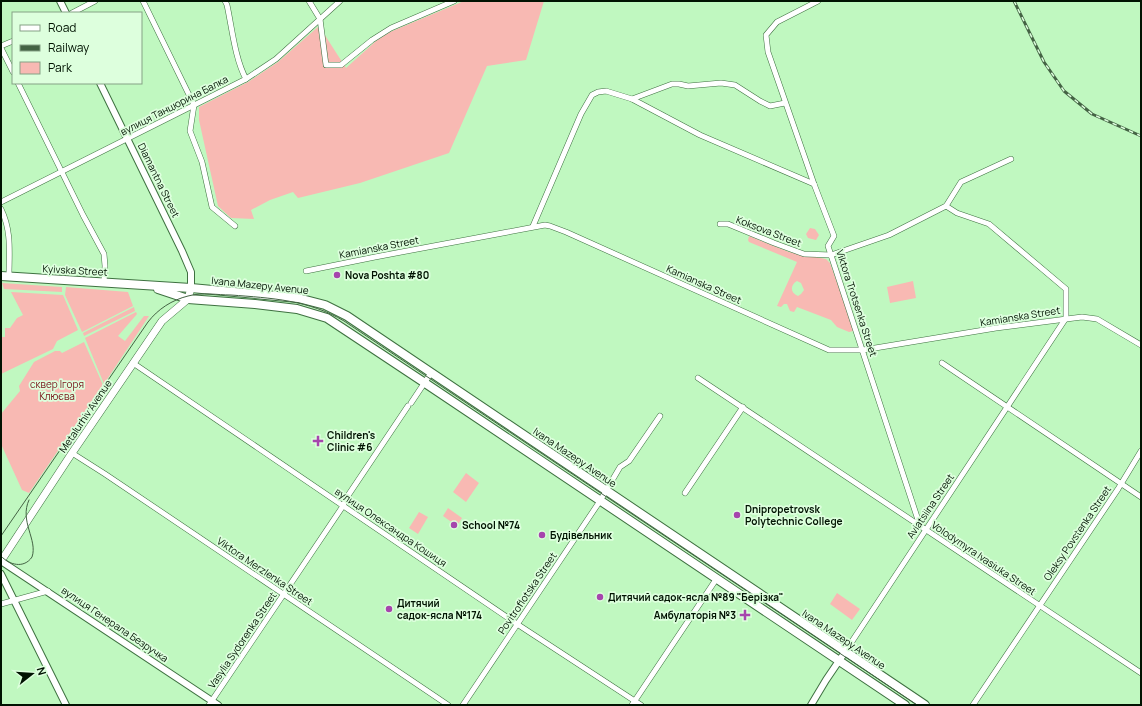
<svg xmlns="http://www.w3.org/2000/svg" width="1142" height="706" viewBox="0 0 1142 706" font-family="Manrope,sans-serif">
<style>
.green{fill:#f8b9b3;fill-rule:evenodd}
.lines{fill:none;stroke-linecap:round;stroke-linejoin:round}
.minor-casing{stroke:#3e7140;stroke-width:6}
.tertiary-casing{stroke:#3e7140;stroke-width:8}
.secondary-casing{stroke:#3e7140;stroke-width:8}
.trunk-casing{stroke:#3e7140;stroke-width:10}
.minor{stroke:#fff;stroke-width:5}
.tertiary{stroke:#fff;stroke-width:6}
.secondary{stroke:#fff;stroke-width:7}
.trunk{stroke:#fff;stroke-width:8}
.tram{stroke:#446344;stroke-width:1}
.rail-casing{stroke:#446344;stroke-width:3}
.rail{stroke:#dfd;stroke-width:1.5;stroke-dasharray:4.5;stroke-linecap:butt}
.poi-dot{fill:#a645ad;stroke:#dfd;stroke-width:1.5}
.labels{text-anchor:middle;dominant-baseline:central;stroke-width:3.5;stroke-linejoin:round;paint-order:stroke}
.street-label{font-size:10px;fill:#011302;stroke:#dfd}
.poi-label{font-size:10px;font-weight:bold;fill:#011302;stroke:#dfd;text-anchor:start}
.park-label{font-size:10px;fill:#780f16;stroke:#dfd}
</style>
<rect width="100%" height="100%" fill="#c0f8c0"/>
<g class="green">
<path d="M464 1H544L526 60 487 66 449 153 360 183 298 198 293 192 270 200 251 210 254 219 231 218 218 206 199 120V107L248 82 278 62 319 26 346 68 376 41 390 32Z"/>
<path d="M810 228 815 229 819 235 816 240 808 238 806 234Z"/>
<path d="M749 236 789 252 826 259 830 263 854 329 853 331 849 332 837 327 831 320 797 307 794 312 790 311 787 304H784L781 307 777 306 797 262 749 242 748 240ZM797 281 801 283 804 290 801 294 798 296C790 293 790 285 797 281Z"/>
<path d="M913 281 916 298 890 303 887 287Z"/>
<path d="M2 283 62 287V292L4 289Z"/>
<path d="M66 287 128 292 133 306 82 332 65 295Z"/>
<path d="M11 292 63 295 78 330 57 341 53 349 1 374V337H5V328H10L17 318 23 315Z"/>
<path d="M134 307 135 311 84 336 83 333Z"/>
<path d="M136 312 137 314 118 336 125 341 144 316H149L104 384 85 338Z"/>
<path d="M84 342 103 385 29 493 22 490 1 444V414L20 391 19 386 34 362 55 351H60L62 353Z"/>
<path d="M466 473 479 483 466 502 453 492Z"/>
<path d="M448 508 462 518 457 526 443 516Z"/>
<path d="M419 512 428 517 418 534 409 528Z"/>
<path d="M837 593 860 609 852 620 830 604Z"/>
</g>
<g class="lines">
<defs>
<g id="minor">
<path d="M143 1 194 105 190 131 202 162 212 207 235 226"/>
<path d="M225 1 227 5C232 28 235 59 246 79"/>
<path d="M309 1 320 19 326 65H341L372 40 391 28 454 1"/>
<path d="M818 1 777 22 766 35 768 52 814 184 834 236 828 246 920 526"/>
<path d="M72 13 95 1"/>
<path d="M1 46 13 41"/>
<path d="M1 48 13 72"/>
<path d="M18 83 83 215 104 254 105 266 104 282"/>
<path d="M632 99 672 84H679L688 86 721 83 735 85 760 101 770 106 785 103"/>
<path d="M1 202 246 79 276 59 340 1"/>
<path d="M1 209C12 231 9 253 9 277"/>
<path d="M720 224H728L774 243 804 254 831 255 889 235 946 206 961 182 1011 159"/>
<path d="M533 226 581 114 592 95 598 92 606 91 632 99 700 135 814 184"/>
<path d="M306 271 375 257 545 225 550 226 566 232 829 350H863L996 328 1082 317 1097 319 1141 345"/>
<path d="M133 363 517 624 641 705"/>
<path d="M942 363 1141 497"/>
<path d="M698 378 1141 673"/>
<path d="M411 403 431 373"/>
<path d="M72 453 105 474 448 705"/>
<path d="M685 493 743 407"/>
<path d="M1 604 48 591"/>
<path d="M845 652 1066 318V289L989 224 957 213 946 206"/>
<path d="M209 705 343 506 347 497 408 406"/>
<path d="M463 705 600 501 620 467 629 461 660 416"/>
<path d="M632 705 717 578"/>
<path d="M973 705 1118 489 1141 451"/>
</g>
<g id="tertiary">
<path d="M60 1 66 13"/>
<path d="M100 83 182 251 191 272V288"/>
<path d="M1 561 218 705"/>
<path d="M1 574 66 705"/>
<path d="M811 705 826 680 845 652"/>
</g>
<path id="secondary" d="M1 561 72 453 162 321 188 299 191 288"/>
<g id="trunk">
<path d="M1 276 191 288 298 298 325 305 347 316 925 705"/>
<path d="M158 289 188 299 255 304 297 309 327 318 425 383 905 705"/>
</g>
</defs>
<use href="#minor" class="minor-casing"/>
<use href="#tertiary" class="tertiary-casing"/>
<use href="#secondary" class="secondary-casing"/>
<use href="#trunk" class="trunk-casing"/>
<use href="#minor" class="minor"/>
<use href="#tertiary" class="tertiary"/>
<use href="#secondary" class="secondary"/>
<use href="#trunk" class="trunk"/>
<g class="tram">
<path d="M1 536 148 322C158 309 172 300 188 296 203 292 217 295 231 295 271 298 309 300 344 321L917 705"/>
<path d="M1 556C9 565 24 569 32 557 38 540 19 521 29 500"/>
</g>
<defs>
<path id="rail" d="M1014 1 1044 62 1064 91 1092 114 1141 136"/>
</defs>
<use href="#rail" class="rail-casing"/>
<use href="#rail" class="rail"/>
</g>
<g class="poi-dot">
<circle cx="337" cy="275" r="4"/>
<path d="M316 435h4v4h4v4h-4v4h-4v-4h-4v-4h4z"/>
<circle cx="737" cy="515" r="4"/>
<circle cx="454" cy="525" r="4"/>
<circle cx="542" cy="535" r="4"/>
<circle cx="600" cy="597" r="4"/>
<circle cx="389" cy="609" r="4"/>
<path d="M743 609h4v4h4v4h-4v4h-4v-4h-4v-4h4z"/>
</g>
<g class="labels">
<g class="street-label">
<text transform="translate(174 105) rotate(-27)">вулиця Танцюрина Балка</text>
<text transform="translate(159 180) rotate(64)">Diamantna Street</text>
<text transform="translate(769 231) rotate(21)">Koksova Street</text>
<text transform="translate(379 247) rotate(-11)">Kamianska Street</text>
<text transform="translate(75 270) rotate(3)">Kyivska Street</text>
<text transform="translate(704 284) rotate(24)">Kamianska Street</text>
<text transform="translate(260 285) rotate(6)">Ivana Mazepy Avenue</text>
<text transform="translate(857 303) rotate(72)">Viktora Trotsenka Street</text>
<text transform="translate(1020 316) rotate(-9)">Kamianska Street</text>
<text transform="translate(85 416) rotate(-56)">Metalurhiv Avenue</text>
<text transform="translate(575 457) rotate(34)">Ivana Mazepy Avenue</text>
<text transform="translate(930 506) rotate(-56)">Aviatsiina Street</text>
<text transform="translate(391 527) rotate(34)">вулиця Олександра Кошиця</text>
<text transform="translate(1077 533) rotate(-56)">Oleksy Povstenka Street</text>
<text transform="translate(984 558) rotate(34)">Volodymyra Ivasiuka Street</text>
<text transform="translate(265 571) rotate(34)">Viktora Merzlenka Street</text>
<text transform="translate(527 593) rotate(-56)">Povitroflotska Street</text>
<text transform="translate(115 624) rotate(34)">вулиця Генерала Безручка</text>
<text transform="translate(844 639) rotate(34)">Ivana Mazepy Avenue</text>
<text transform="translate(242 640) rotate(-56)">Vasylia Sydorenka Street</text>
</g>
<g class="poi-label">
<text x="345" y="275">Nova Poshta #80</text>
<text x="327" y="435">Children's<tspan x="327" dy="12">Clinic #6</tspan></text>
<text x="745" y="509">Dnipropetrovsk<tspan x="745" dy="12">Polytechnic College</tspan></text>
<text x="462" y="525">School №74</text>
<text x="550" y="535">Будівельник</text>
<text x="608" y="597">Дитячий садок-ясла №89 "Берізка"</text>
<text x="397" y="603">Дитячий<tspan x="397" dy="12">садок-ясла №174</tspan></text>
<text x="736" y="615" text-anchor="end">Амбулаторія №3</text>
</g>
<g class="park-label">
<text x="57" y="384">сквер Ігоря<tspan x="57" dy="12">Клюєва</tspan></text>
</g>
</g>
<rect width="1142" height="706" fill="none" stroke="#011302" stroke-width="4"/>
<rect x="12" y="12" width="130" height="72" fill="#ddffdd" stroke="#85a185"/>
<rect x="20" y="25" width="20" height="6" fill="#ffffff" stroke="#85a185"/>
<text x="48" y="32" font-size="12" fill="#011302">Road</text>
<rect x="20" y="45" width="20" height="6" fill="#446344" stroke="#85a185"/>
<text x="48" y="52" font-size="12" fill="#011302">Railway</text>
<rect x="20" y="62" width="20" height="12" fill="#f8b9b3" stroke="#85a185"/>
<text x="48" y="72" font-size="12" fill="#011302">Park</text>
<g transform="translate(32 674) rotate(73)" stroke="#ddffdd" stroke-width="3" paint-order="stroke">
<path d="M0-3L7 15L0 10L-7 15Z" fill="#011302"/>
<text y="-6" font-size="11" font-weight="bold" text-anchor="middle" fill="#011302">N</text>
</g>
</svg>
